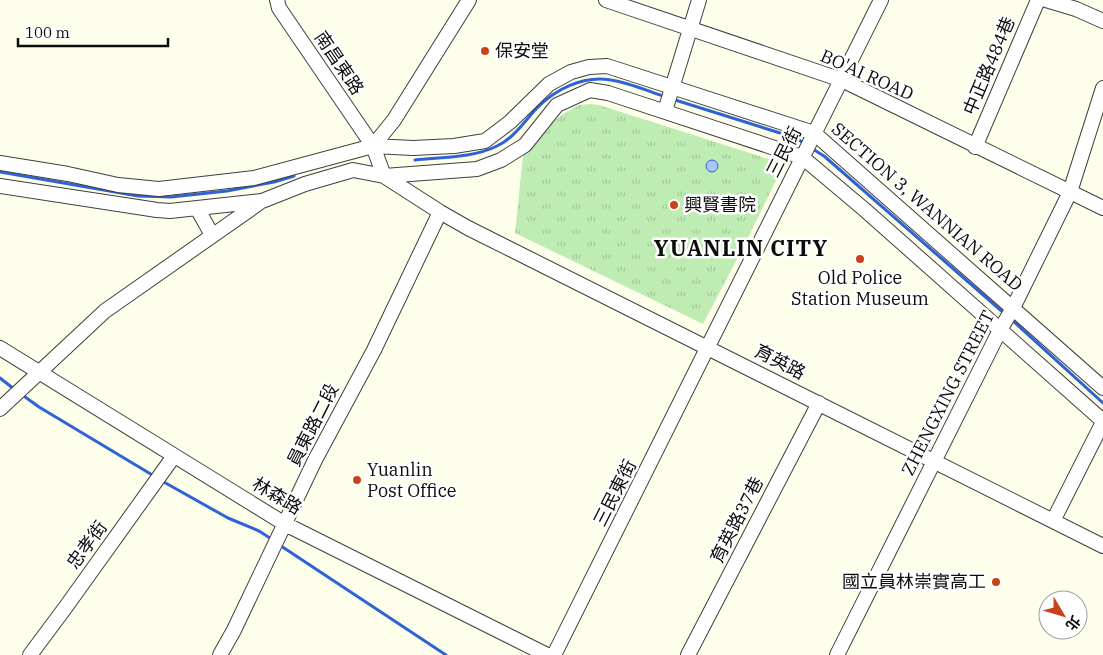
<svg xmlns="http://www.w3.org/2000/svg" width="1103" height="655" font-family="'IBM Plex Serif','Noto Sans TC',serif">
	<defs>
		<pattern id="park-tufts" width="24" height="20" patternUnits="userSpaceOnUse" patternTransform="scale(1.25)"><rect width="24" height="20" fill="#bfecb2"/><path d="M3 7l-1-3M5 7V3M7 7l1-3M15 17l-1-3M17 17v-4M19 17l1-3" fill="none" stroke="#a3c998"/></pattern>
	</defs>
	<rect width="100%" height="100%" fill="#fdffeb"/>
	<path fill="url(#park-tufts)" d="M590 104 599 105 784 164 746 242 703 324 515 233 523 156 553 122 563 114 579 105Z"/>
	<path fill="#acc6fa" stroke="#2e62d6" d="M706 166a6 6 0 1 1 12 0a6 6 0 1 1-12 0Z"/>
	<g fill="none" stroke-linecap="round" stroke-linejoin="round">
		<path stroke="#2e62d6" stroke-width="3" d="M672 99 796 138 805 144
			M811 148 824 156 1005 314
			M415 160C442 157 473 158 497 146 514 138 524 122 536 109 555 89 584 75 611 80 630 83 648 91 666 97
			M0 172 138 196 171 197 227 191 274 182 294 176
			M1012 320 1103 403
			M0 378 14 389
			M21 394 39 407 154 476
			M162 481 228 518 259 531 273 540
			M278 544 446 655"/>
		<g stroke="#3f3f3f" stroke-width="16">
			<path id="minor" d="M277 0 279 8 373 146 384 176 440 212 468 228 1103 546
				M606 0 842 80 1103 208
				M1046 0 1076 9 1103 21
				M665 111 699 0
				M373 146 394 120 469 0
				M975 147 1038 0
				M0 163 68 174 118 185 159 189 254 178 373 146 413 148 454 146 485 141 510 122 549 84 571 72 589 67 607 66 814 133 1103 388
				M0 186 157 210 170 211 262 201 305 184 353 170 384 176 477 169 501 160 525 145 557 105 590 90 608 93 802 157 865 210 1103 421
				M197 208 212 235
				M0 348 285 524 547 655
				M0 409 105 311 259 203
				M1053 521 1103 422
				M30 655 65 608 174 456
				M220 655 234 630 315 460 374 350 440 212
				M554 655 881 0
				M688 655 819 403
				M837 655 1000 330 1013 308 1070 192 1103 88"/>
		</g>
		<use href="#minor" stroke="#fff" stroke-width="14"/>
	</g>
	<g fill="#c4441b" stroke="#fff" stroke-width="2">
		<circle cx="485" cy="51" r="5"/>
		<circle cx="674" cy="205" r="5"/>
		<circle cx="860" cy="259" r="5"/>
		<circle cx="357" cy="480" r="5"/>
		<circle cx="996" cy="582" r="5"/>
	</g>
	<g text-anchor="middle" stroke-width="5" stroke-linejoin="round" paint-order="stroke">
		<g font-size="18" fill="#0c0c0c" stroke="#fff" text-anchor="start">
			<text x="495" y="57">保安堂</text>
			<text x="684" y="211">興賢書院</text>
			<text x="860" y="284" text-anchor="middle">Old Police<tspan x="860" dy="21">Station Museum</tspan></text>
			<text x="367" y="476">Yuanlin<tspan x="367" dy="21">Post Office</tspan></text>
			<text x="986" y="588" text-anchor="end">國立員林崇實高工</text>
		</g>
		<g font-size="18" fill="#0c0c0c" stroke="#fff">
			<text transform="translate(339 63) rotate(56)" y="6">南昌東路</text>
			<text transform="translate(989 66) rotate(-67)" y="6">中正路484巷</text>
			<text transform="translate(867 75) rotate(24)" y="6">BO'AI ROAD</text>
			<text transform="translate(784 152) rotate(-63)" y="6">三民街</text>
			<text transform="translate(927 207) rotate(41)" y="6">SECTION 3, WANNIAN ROAD</text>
			<text transform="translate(780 362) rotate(27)" y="6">育英路</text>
			<text transform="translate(948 393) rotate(-63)" y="6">ZHENGXING STREET</text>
			<text transform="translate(313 425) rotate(-63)" y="6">員東路二段</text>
			<text transform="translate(615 493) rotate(-63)" y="6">三民東街</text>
			<text transform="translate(277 496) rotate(31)" y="6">林森路</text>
			<text transform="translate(737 520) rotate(-63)" y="6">育英路37巷</text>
			<text transform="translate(87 545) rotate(-54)" y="6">忠孝街</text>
		</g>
		<g font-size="22" font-weight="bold" letter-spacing="1" fill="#0c0c0c" stroke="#fff">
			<text x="741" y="256">YUANLIN CITY</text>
		</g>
	</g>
	<g transform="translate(1063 615) rotate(128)"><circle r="24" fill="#ffffff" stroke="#9e9e9e"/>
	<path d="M0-4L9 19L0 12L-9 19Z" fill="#c4441b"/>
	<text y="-8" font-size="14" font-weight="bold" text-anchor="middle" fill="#0c0c0c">北</text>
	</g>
	<path d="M18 38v8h150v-8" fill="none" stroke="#0c0c0c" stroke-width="2.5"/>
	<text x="25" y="38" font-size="15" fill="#0c0c0c" stroke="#ffffff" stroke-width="4" paint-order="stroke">100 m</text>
</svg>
